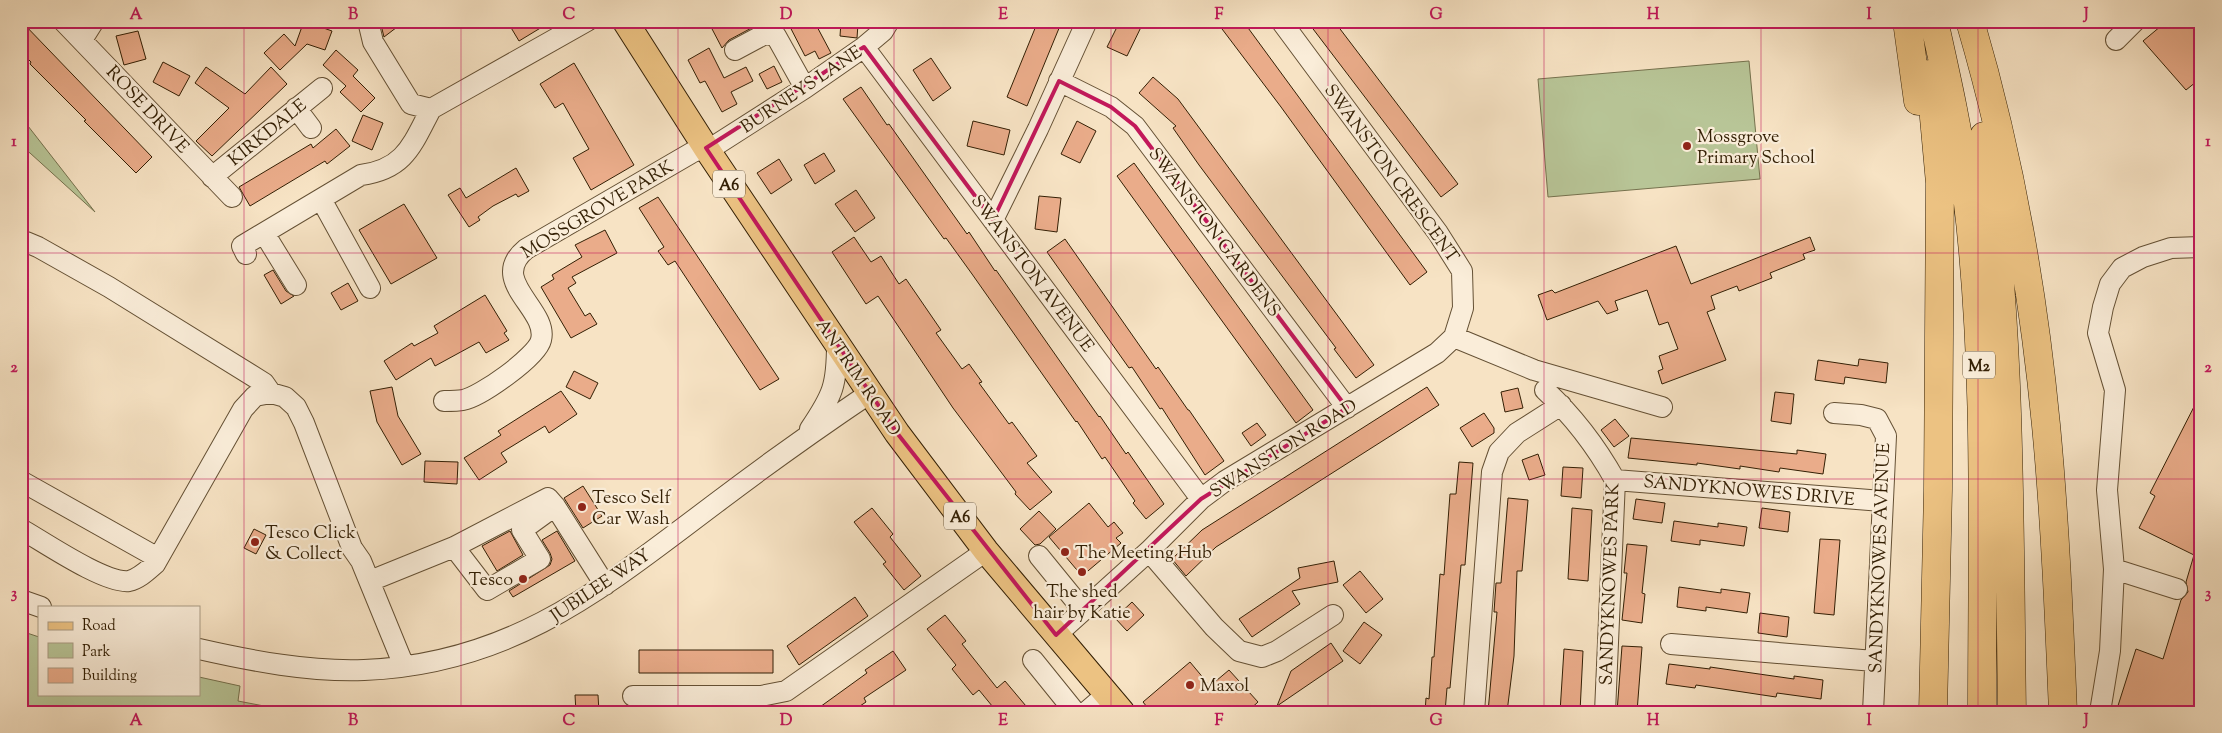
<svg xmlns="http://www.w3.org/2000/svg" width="2222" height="733" font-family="'Sorts Mill Goudy',serif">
	<rect width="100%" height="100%" fill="#f7e3c4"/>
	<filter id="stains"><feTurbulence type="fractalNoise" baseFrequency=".004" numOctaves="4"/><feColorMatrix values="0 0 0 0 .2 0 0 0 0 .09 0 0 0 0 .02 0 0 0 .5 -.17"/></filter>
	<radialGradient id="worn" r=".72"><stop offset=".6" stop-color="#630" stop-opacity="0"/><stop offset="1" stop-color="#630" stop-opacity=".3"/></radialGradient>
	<path fill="#b8c597" stroke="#76724e" d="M1749 61 1760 179 1548 197 1538 79Z
		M21 117 95 212 30 153 21 147Z
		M21 631 39 637V694H199V677L240 686 238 701 295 712H21Z"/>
	<path fill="#eaac8a" stroke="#331f04" d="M21 21 152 157 136 173 84 121 86 120 30 64 31 62 21 52Z
		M304 21 332 31 325 50 307 44 280 70 264 53 284 34 295 46Z
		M380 21H405L384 37Z
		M507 21H552L519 41Z
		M722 21H774L759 24 729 40 722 48 711 27Z
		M787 21H814L831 53 819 59 815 51 805 56Z
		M1038 21H1062L1027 106 1007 97Z
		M1120 21H1144L1127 56 1107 47Z
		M1216 21H1243L1427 272 1410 285 1281 107Z
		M1307 21H1334L1458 184 1441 197Z
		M2167 21H2201V78L2186 90 2143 41Z
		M841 22 858 24 857 38 840 36Z
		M138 31 146 59 124 65 116 36Z
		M709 48 724 78 746 67 753 81 731 92 737 104 722 112 705 81 700 83 688 60Z
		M336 50 358 70 353 76 375 98 361 112 340 92 346 86 323 65Z
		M931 58 951 88 933 101 913 70Z
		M163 62 190 76 179 96 153 82Z
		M574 63 634 165 591 190 573 158 589 149 563 103 555 108 540 84Z
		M774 66 782 82 767 89 759 74Z
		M206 67 245 94 271 67 287 84 212 156 196 141 229 108 195 83Z
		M1153 77 1178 99 1374 365 1356 378 1334 349 1336 348 1199 165 1173 128 1176 126 1139 93Z
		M861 87 887 125 889 124 967 234 969 232 995 271 996 270 1099 417 1100 416 1126 454 1128 452 1164 504 1146 519 1133 503 1135 501 1105 457 1102 459 1077 421 1076 422 972 274 946 238 944 239 843 99Z
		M363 115 383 123 372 150 352 141Z
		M973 121 1010 130 1004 155 967 146Z
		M1077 121 1096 131 1080 163 1061 154Z
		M336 129 350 146 327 164 325 161 250 206 239 187 311 144 313 148Z
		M824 153 835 171 815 184 804 165Z
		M779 159 792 180 771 194 757 173Z
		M1134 163 1313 410 1296 423 1117 176Z
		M516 168 529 191 518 197 516 194 493 206 478 217 480 220 469 227 448 195 460 188 466 198Z
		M856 190 875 218 855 232 835 204Z
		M1039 196 1061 198 1057 232 1035 229Z
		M658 197 779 379 760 390 675 261 668 265 658 251 664 247 639 208Z
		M404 204 437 258 391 284 359 230Z
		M605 230 617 253 572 277 576 283 568 288 585 316 590 313 597 324 571 338 541 287 554 279 552 275 582 257 575 245Z
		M854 237 871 262 881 256 899 284 906 279 941 330 936 333 962 369 969 364 982 382 979 383 1009 424 1012 422 1037 456 1027 463 1052 492 1030 510 1015 494 1016 492 953 408 878 296 866 304 832 252Z
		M1810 237 1815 250 1803 254 1805 259 1770 273 1772 278 1739 291 1737 286 1711 296 1715 309 1707 312 1726 360 1662 384 1658 371 1663 369 1659 356 1678 349 1668 322 1659 325 1647 290 1615 301 1618 310 1607 314 1598 301 1547 320 1538 295 1552 290 1555 293 1676 246 1691 284Z
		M1065 239 1156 369 1158 367 1188 410H1189L1224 461 1205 475 1162 408 1160 409 1132 367 1129 368 1047 252Z
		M273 270 286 291 294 296 281 304 264 275Z
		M348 283 358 301 341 310 331 293Z
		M485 295 507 331 504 333 509 340 486 353 479 342 435 366 431 358 396 380 384 361 412 343 414 346 438 333 434 326Z
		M1859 359 1888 363 1886 383 1845 377 1844 384 1815 380 1818 360 1858 366Z
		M574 371 598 383 590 399 566 387Z
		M392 387 398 416 421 454 402 465 377 422 370 391Z
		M1427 387 1439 405 1216 547 1186 576 1172 559 1202 530Z
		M1518 388 1523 408 1505 412 1501 392Z
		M561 391 577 414 549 433 545 426 501 453 507 462 479 480 464 458 501 435 498 431Z
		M1775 392 1794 394 1791 424 1771 421Z
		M2201 393V712H2116L2136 649 2163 659 2181 600 2188 592 2186 582 2194 555 2139 528 2155 496 2150 493Z
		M1484 413 1494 428V433L1472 447 1460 428Z
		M1615 419 1629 436 1614 447 1601 430Z
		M1257 423 1266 435 1251 446 1242 433Z
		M1631 438 1797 454V450L1826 454 1823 474 1780 468 1779 472 1740 466V469L1697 463V465L1628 458Z
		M1538 454 1545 475 1529 480 1522 460Z
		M425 461 458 462 457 484 424 482Z
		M1459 462 1473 463 1465 565H1461L1450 688H1447L1445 712H1425L1426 698 1429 699 1432 657H1434L1440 574 1444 575 1450 494H1456Z
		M1563 467 1583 468 1581 498 1561 496Z
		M583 486 602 516 583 528 564 498Z
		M1508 498 1528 500 1522 571H1517L1514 656 1507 712H1488L1497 612H1494L1496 583H1501Z
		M1636 499 1665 503 1662 523 1633 519Z
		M1089 503 1108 527 1114 522 1123 533 1116 538 1121 543 1082 576 1049 537Z
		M872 508 893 534 890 537 921 576 904 590 883 564 886 562 854 522Z
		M1572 508 1592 510 1588 581 1568 579Z
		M1762 508 1790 512 1788 532 1759 528Z
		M1039 511 1056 529 1040 544 1035 545 1020 529Z
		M1674 521 1718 527V523L1747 527 1744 546 1700 540V545L1671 541Z
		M254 529 266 535 256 554 244 548Z
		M510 531 523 555 497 571 482 546Z
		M557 531 575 561 513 597 509 591 550 565 552 559 550 553 542 540Z
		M1820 539 1840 540 1834 615 1814 613Z
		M1627 544 1647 546 1642 593 1645 594 1642 623 1622 620 1627 573H1624Z
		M1334 561 1338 582 1292 591 1300 604 1252 637 1239 619 1300 578 1298 568Z
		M1360 571 1383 599 1366 613 1343 585Z
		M1679 587 1721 593V589L1750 593 1747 613 1706 607V611L1677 607Z
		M855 597 868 616 799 665 787 646Z
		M1132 602 1144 615 1127 631 1115 618Z
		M1760 613 1789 617 1787 637 1758 633Z
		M945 615 966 641 962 644 997 688 1005 681 1031 712H997L979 690 973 695 952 669 956 665 927 629Z
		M1364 622 1382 635 1360 664 1343 651Z
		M1331 643 1343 661 1277 706 1291 671Z
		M1622 646 1642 647 1637 712H1617Z
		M1564 649 1583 651 1580 712H1560Z
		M639 650H773V673H639Z
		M893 651 906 670 864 698 866 702 851 712H813L867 673 865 670Z
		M1190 662 1210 686 1229 670 1258 702 1247 712H1151L1143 702Z
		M1669 664 1710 669V667L1794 679V676L1823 680 1821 699 1777 693 1776 697 1696 685 1695 688 1666 684Z
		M575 695H598L599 712H576Z"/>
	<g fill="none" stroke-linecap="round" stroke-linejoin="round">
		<g stroke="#645034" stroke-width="22">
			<path id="minor" d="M63 21 232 197
				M368 21 373 42 411 104 431 109 587 21
				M1281 21 1438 233 1462 271 1463 308 1454 337
				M82 40 94 21
				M2116 40 2135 21
				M864 47 1201 499
				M735 50 765 34 776 36 805 88
				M1059 81 1111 107 1135 126 1347 408
				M296 108 311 128
				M212 177 322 88
				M321 199 370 288
				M993 220 1038 129 1087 21
				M264 233 296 285
				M21 243 26 242 38 247 109 287 264 383 271 393
				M246 254 242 246 361 175C405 169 412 145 431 109
				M1454 337 1534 370 1662 407
				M1545 390C1573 416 1596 446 1615 480L1605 712
				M444 401C450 401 458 401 463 400 480 397 537 357 541 340 549 309 487 281 526 249L693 152 716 145 805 88 864 47 883 31 889 21
				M1834 413 1861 415 1877 419 1886 436 1873 712
				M810 429C833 395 837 385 837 344
				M1615 480 1882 501
				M21 481 158 558
				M21 529C44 542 105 584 129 581 139 579 148 570 155 564L243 409 255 396 271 393 285 397 296 407 304 423 352 548 361 561 404 666
				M454 547 487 590 540 559 522 530 555 506
				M1149 551 1214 627 1239 651 1262 657 1277 651 1333 615
				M1039 556 1083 610
				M2114 569 2177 589
				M370 581 454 547 548 498 555 506 605 585
				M21 600 41 607
				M1056 635 1149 551 1201 499 1225 481 1437 353 1454 337
				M1671 644 1874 661
				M199 649C252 661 309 672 364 670 513 664 603 588 716 503 766 465 818 428 870 393
				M1033 660 1075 712
				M633 696H761L786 691 986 551
				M1086 712 1107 694
				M1474 712 1492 472 1499 452 1517 433 1561 405
				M2100 712 2110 651 2114 569 2107 490 2115 390 2098 333 2103 307 2110 284 2122 268 2143 257 2171 248 2201 247"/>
		</g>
		<g stroke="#331f04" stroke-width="27">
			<path id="major" d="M625 21 706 148 897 433 986 551 1122 712"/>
		</g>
		<g stroke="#331f04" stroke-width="29">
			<path id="highway" d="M1907 21 1918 101
				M1934 21C1947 79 1960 137 1967 195 1988 365 1982 541 1982 712
				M1970 21C2009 153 2033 289 2046 425 2055 520 2059 616 2063 712
				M1930 74 1940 183 1938 490 1933 712
				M1984 136C2012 327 2009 519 2012 712"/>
		</g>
		<use href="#minor" stroke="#faedd9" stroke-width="20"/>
		<use href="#major" stroke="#ecc282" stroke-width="25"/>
		<use href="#highway" stroke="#ecc282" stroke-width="28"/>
	</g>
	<path fill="none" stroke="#c2185b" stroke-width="4" stroke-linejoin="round" d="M864 47 993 220 1059 81 1111 107 1135 126 1347 408 1201 499 1056 635 897 433 706 148Z"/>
	<path fill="none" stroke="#c2185b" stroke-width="1" stroke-opacity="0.55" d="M244 21V712M461 21V712M678 21V712M894 21V712M1111 21V712M1328 21V712M1544 21V712M1761 21V712M1978 21V712M21 253H2201M21 479H2201"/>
	<g fill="#8f2418" stroke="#faedd9" stroke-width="2">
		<circle cx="1687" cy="146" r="5"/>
		<circle cx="582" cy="507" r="5"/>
		<circle cx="255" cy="542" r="5"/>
		<circle cx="1065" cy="552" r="5"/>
		<circle cx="1082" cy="572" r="5"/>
		<circle cx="523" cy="579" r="5"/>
		<circle cx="1190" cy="685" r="5"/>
	</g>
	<g text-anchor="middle" stroke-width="4.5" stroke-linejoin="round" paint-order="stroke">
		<g fill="#faedd9" stroke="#6f5d44" stroke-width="1">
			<rect x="713" y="170.5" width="32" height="27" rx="4"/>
			<rect x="1963" y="351.5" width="32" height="27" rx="4"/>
			<rect x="944" y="502.5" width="32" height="27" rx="4"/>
		</g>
		<g font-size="16" font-weight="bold" fill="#331f04">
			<text x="729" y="190">A6</text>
			<text x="1979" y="371">M2</text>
			<text x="960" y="522">A6</text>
		</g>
		<g font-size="18" fill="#331f04" stroke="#faedd9">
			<text transform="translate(801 89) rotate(-34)" y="6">BURNEYS LANE</text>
			<text transform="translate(148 109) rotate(47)" y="6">ROSE DRIVE</text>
			<text transform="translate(267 132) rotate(-39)" y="6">KIRKDALE</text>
			<text transform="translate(1392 173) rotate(54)" y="6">SWANSTON CRESCENT</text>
			<text transform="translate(597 209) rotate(-31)" y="6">MOSSGROVE PARK</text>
			<text transform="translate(1215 232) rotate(53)" y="6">SWANSTON GARDENS</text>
			<text transform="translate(1033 273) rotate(53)" y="6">SWANSTON AVENUE</text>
			<text transform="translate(859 377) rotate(56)" y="6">ANTRIM ROAD</text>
			<text transform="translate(1283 448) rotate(-32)" y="6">SWANSTON ROAD</text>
			<text transform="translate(1749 490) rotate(5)" y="6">SANDYKNOWES DRIVE</text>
			<text transform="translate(1879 558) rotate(-88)" y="6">SANDYKNOWES AVENUE</text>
			<text transform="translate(1609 584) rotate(-88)" y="6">SANDYKNOWES PARK</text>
			<text transform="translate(600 585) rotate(-34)" y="6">JUBILEE WAY</text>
		</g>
		<g font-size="18" fill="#331f04" stroke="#faedd9" text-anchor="start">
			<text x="1697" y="142">Mossgrove<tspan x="1697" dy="21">Primary School</tspan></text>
			<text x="592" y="503">Tesco Self<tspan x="592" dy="21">Car Wash</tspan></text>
			<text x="265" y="538">Tesco Click<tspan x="265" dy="21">&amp; Collect</tspan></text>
			<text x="1075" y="558">The Meeting Hub</text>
			<text x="513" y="585" text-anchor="end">Tesco</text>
			<text x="1082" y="597" text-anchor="middle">The shed<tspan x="1082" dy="21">hair by Katie</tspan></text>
			<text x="1200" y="691">Maxol</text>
		</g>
	</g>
	<rect width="2222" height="733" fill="none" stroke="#f7e3c4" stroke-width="55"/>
	<rect x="38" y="606" width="162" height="90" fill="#faedd9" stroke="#aa9b84"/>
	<rect x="48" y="622" width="25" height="8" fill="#ecc282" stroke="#aa9b84"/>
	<text x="82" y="630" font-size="15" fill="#331f04">Road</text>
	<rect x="48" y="643" width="25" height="15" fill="#b8c597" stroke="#aa9b84"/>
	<text x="82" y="656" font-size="15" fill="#331f04">Park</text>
	<rect x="48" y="668" width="25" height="15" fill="#eaac8a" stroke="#aa9b84"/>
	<text x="82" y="680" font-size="15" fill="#331f04">Building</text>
	<rect x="28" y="28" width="2166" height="678" fill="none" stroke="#c2185b" stroke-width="2"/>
	<g font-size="16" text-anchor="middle" font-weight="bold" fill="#c2185b">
		<text x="136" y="19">A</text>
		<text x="353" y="19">B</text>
		<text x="569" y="19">C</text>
		<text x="786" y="19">D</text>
		<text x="1003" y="19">E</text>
		<text x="1219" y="19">F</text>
		<text x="1436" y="19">G</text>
		<text x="1653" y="19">H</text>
		<text x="1869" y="19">I</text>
		<text x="2086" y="19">J</text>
		<text x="14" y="146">1</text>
		<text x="2208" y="146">1</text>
		<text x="14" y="372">2</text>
		<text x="2208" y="372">2</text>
		<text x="14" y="598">3</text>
		<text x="2208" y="598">3</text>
		<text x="136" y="725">A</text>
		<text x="353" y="725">B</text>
		<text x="569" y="725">C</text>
		<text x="786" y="725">D</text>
		<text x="1003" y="725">E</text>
		<text x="1219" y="725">F</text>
		<text x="1436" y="725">G</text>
		<text x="1653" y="725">H</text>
		<text x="1869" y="725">I</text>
		<text x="2086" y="725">J</text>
	</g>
	<rect width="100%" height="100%" filter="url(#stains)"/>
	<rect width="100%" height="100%" fill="url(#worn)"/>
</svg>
